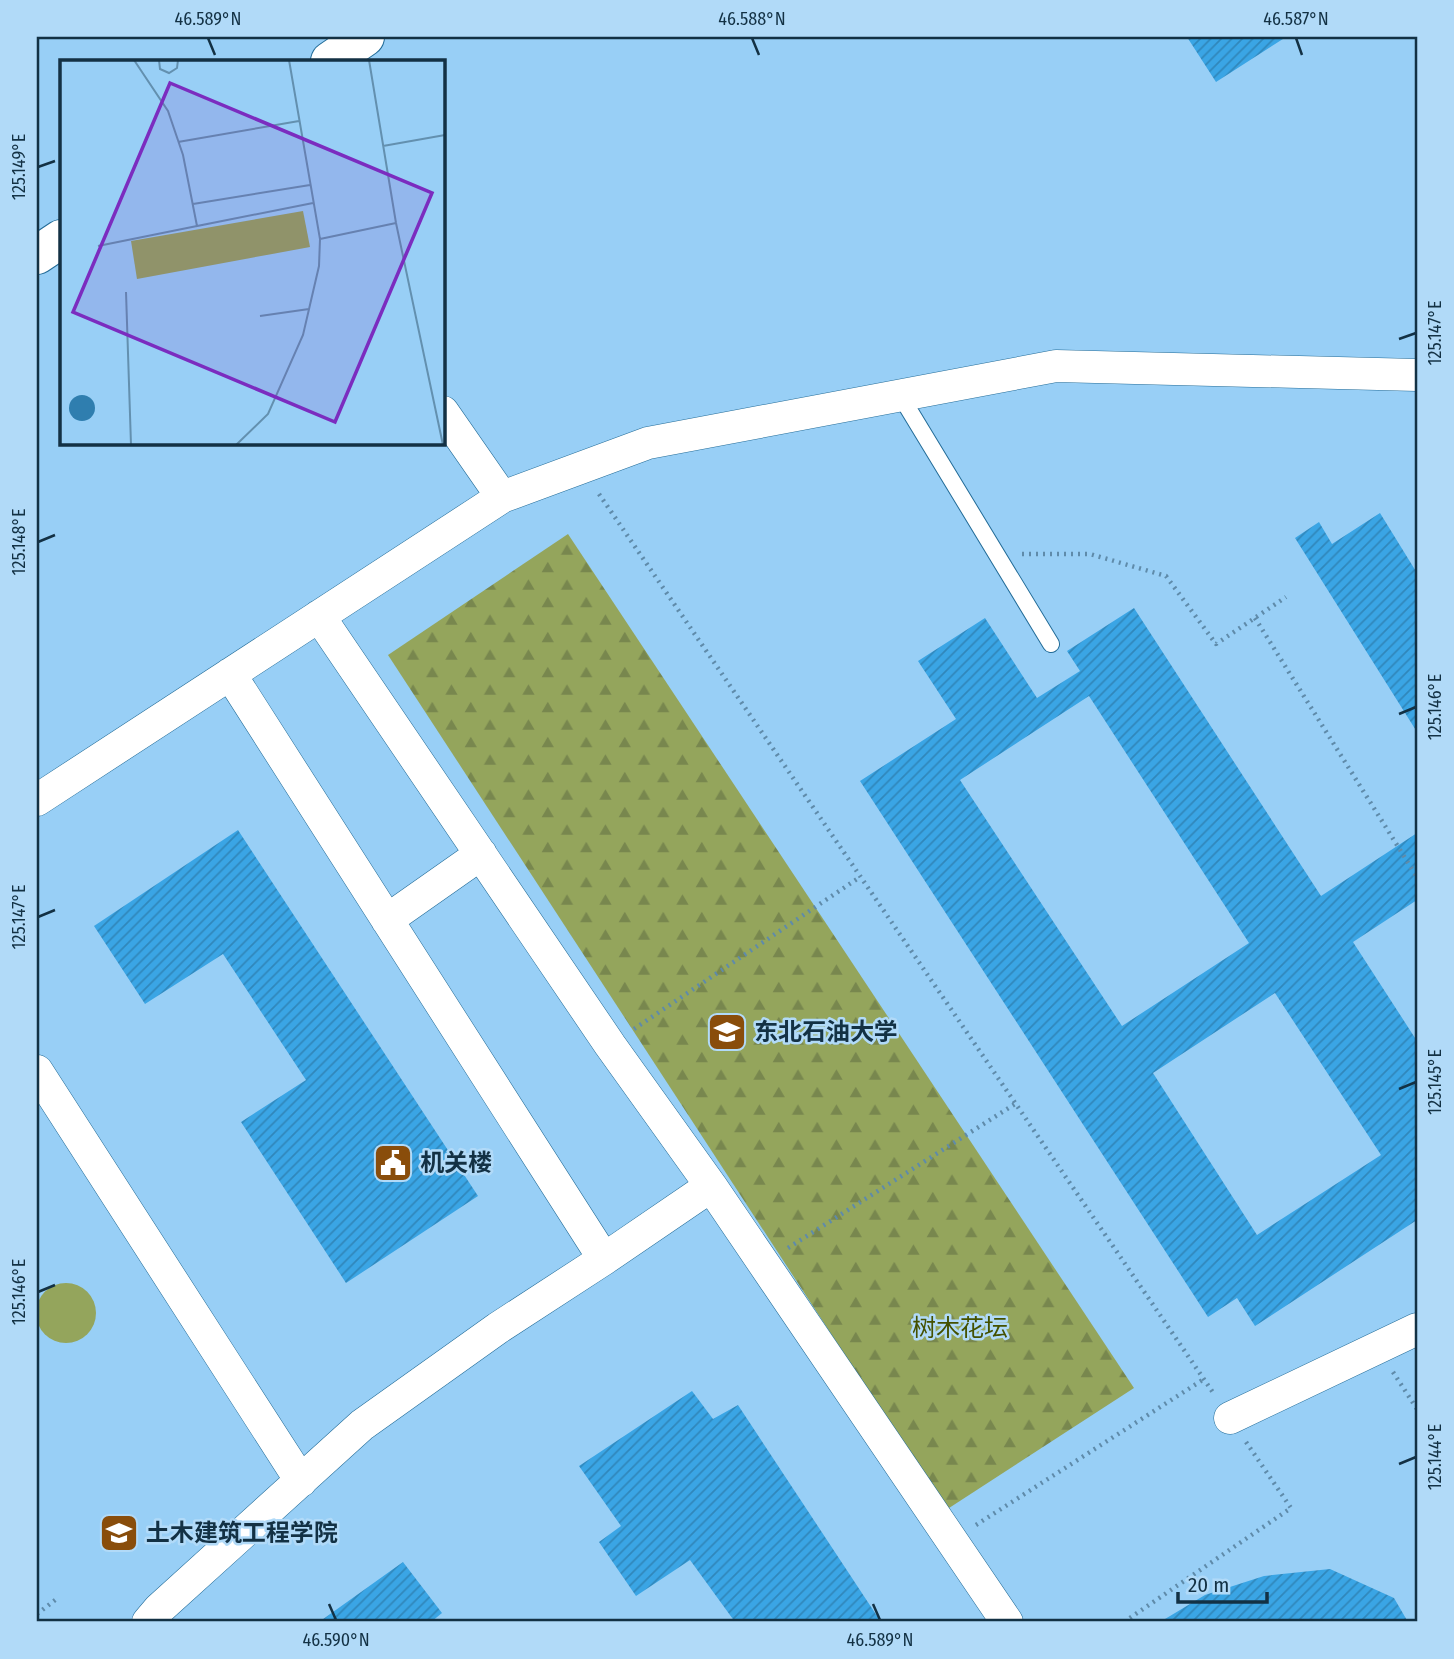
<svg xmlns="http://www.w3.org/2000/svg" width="1454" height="1659" font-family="'Fira Sans Condensed','Noto Sans SC',sans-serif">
	<defs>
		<pattern id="forest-firs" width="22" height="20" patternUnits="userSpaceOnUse" patternTransform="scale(1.75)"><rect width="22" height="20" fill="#94a55c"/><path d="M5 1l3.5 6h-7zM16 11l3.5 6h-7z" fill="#78874e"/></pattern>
		<pattern id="building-hatch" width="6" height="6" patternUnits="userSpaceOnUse" patternTransform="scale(1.75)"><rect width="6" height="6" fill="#3aa5e5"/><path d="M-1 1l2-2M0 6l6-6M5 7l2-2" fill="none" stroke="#3087bb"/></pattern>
	</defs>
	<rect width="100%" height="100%" fill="#98cff6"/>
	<path fill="url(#forest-firs)" d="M568 534 1134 1388 946 1510 388 655Z"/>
	<path fill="#94a55c" d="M36 1313a30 30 0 1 1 60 0a30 30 0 1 1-60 0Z"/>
	<path fill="url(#building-hatch)" fill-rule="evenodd" d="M1187 37H1286L1216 82Z
		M1380 513 1417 573V732L1295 538 1319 522 1332 544Z
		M1134 608 1321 896 1417 833V900L1353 942 1417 1041V1220L1255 1326 1237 1298 1208 1317 860 781 956 719 918 661 985 618 1037 698 1080 671 1067 651ZM1089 696 1249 943 1122 1026 960 780ZM1275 993 1381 1155 1257 1235 1153 1073Z
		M238 830 478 1196 346 1283 241 1122 306 1080 223 954 145 1004 94 926Z
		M692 1391 713 1419 738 1405 881 1622H735L690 1560 636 1596 599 1542 621 1526 579 1466Z
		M403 1562 442 1613 431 1622H319Z
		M1330 1569 1394 1598 1408 1622H1160L1205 1595 1264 1576Z"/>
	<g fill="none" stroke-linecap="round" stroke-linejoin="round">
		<g stroke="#236c98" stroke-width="18">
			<path id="service" d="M900 395 1051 644"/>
		</g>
		<g stroke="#236c98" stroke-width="33">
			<path id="minor" d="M443 412 502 497
				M230 674 604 1259
				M37 800 502 497 648 443 1056 366 1417 375
				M387 920 481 854
				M37 1071 301 1481
				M711 1186 1007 1622
				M1230 1418 1417 1329
				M148 1622 159 1609 362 1425 498 1328 604 1259 711 1186 610 1045 319 616"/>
		</g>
		<g stroke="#236c98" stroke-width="40">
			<path id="secondary" d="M330 61 365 37
				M37 255 61 239"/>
		</g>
		<path stroke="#5f8baa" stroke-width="4.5" stroke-dasharray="2 5" stroke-linecap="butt" d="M599 494 1214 1394
			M1022 554H1090L1166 576 1216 644 1286 597
			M1255 618 1417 877
			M634 1029 860 877
			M788 1248 1015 1104
			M1393 1372 1417 1409
			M976 1525 1204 1379
			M37 1614 59 1597
			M1124 1622 1291 1508 1246 1442"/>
		<use href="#service" stroke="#fff" stroke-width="16"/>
		<use href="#minor" stroke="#fff" stroke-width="32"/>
		<use href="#secondary" stroke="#fff" stroke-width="38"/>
	</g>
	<path fill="none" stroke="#133144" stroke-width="2.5" d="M208 38 215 55M752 38 759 55M1296 38 1302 55M38 167 55 161M1399 339 1416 333M38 542 55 535M1399 714 1416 707M38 917 55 910M1399 1089 1416 1082M38 1292 55 1285M1399 1464 1416 1457M329 1604 336 1620M873 1604 880 1620"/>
	<defs>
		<g id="university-square" transform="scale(2.0125)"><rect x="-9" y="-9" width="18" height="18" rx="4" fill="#894d0b" stroke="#b1daf8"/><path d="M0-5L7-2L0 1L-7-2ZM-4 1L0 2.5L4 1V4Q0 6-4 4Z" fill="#fff"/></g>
		<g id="civic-square" transform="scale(2.0125)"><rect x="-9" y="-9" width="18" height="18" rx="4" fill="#894d0b" stroke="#b1daf8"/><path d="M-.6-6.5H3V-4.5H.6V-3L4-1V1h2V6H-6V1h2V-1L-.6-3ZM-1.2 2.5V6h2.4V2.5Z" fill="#fff"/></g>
	</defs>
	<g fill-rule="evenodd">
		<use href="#university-square" x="727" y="1032"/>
		<use href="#civic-square" x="393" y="1163"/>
		<use href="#university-square" x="119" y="1533"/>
	</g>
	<g text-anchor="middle" stroke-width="5" stroke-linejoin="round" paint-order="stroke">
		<g font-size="24" font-weight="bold" fill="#133144" stroke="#b1daf8" text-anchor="start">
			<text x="754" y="1040">东北石油大学</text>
			<text x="420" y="1171">机关楼</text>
			<text x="146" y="1541">土木建筑工程学院</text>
		</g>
		<g font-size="24" fill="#445100" stroke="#b1daf8">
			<text x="960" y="1336">树木花坛</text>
		</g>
	</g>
	<g transform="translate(60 60)">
		<rect width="385" height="385" fill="#98cff6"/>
		<path d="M243 151 250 187 77 219 71 181Z" fill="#94a55c"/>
		<path d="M9 348a13 13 0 1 1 26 0a13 13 0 1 1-26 0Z" fill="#2f7eaf"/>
		<path fill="none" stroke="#6390af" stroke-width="2" d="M74 0 108 51 123 95 137 166 253 143M99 0 100 9 109 13 117 8 118 0M309 0 336 163 383 385M118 82 239 61M323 86 385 75M133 144 250 125M260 179 336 163M38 186 137 166M66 232 71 385M200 256 249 249M176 385 208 354 243 275 259 206 260 179 229 0"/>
		<path fill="#7b2cbf" fill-opacity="0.15" stroke="#7b2cbf" stroke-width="3.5" d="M110 23 372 133 275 362 13 252Z"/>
		<rect width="385" height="385" fill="none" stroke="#133144" stroke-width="3.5"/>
	</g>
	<rect width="1454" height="1659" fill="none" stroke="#b1daf8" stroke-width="77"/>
	<path d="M1178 1592v10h89v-10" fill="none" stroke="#133144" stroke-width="3.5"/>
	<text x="1188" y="1592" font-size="21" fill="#133144" stroke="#b1daf8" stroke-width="5" paint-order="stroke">20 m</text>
	<rect x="38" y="38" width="1378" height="1582" fill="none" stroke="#133144" stroke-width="2.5"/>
	<g font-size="18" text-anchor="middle" fill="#133144">
		<text x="208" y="25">46.589°N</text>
		<text x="752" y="25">46.588°N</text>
		<text x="1296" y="25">46.587°N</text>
		<text transform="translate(19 167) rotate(-90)" y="6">125.149°E</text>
		<text transform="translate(1435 333) rotate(-90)" y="6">125.147°E</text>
		<text transform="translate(19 542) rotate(-90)" y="6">125.148°E</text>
		<text transform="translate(1435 707) rotate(-90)" y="6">125.146°E</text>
		<text transform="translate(19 917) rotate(-90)" y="6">125.147°E</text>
		<text transform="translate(1435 1082) rotate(-90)" y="6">125.145°E</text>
		<text transform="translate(19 1292) rotate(-90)" y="6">125.146°E</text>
		<text transform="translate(1435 1457) rotate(-90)" y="6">125.144°E</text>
		<text x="336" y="1646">46.590°N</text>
		<text x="880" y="1646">46.589°N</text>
	</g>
</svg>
